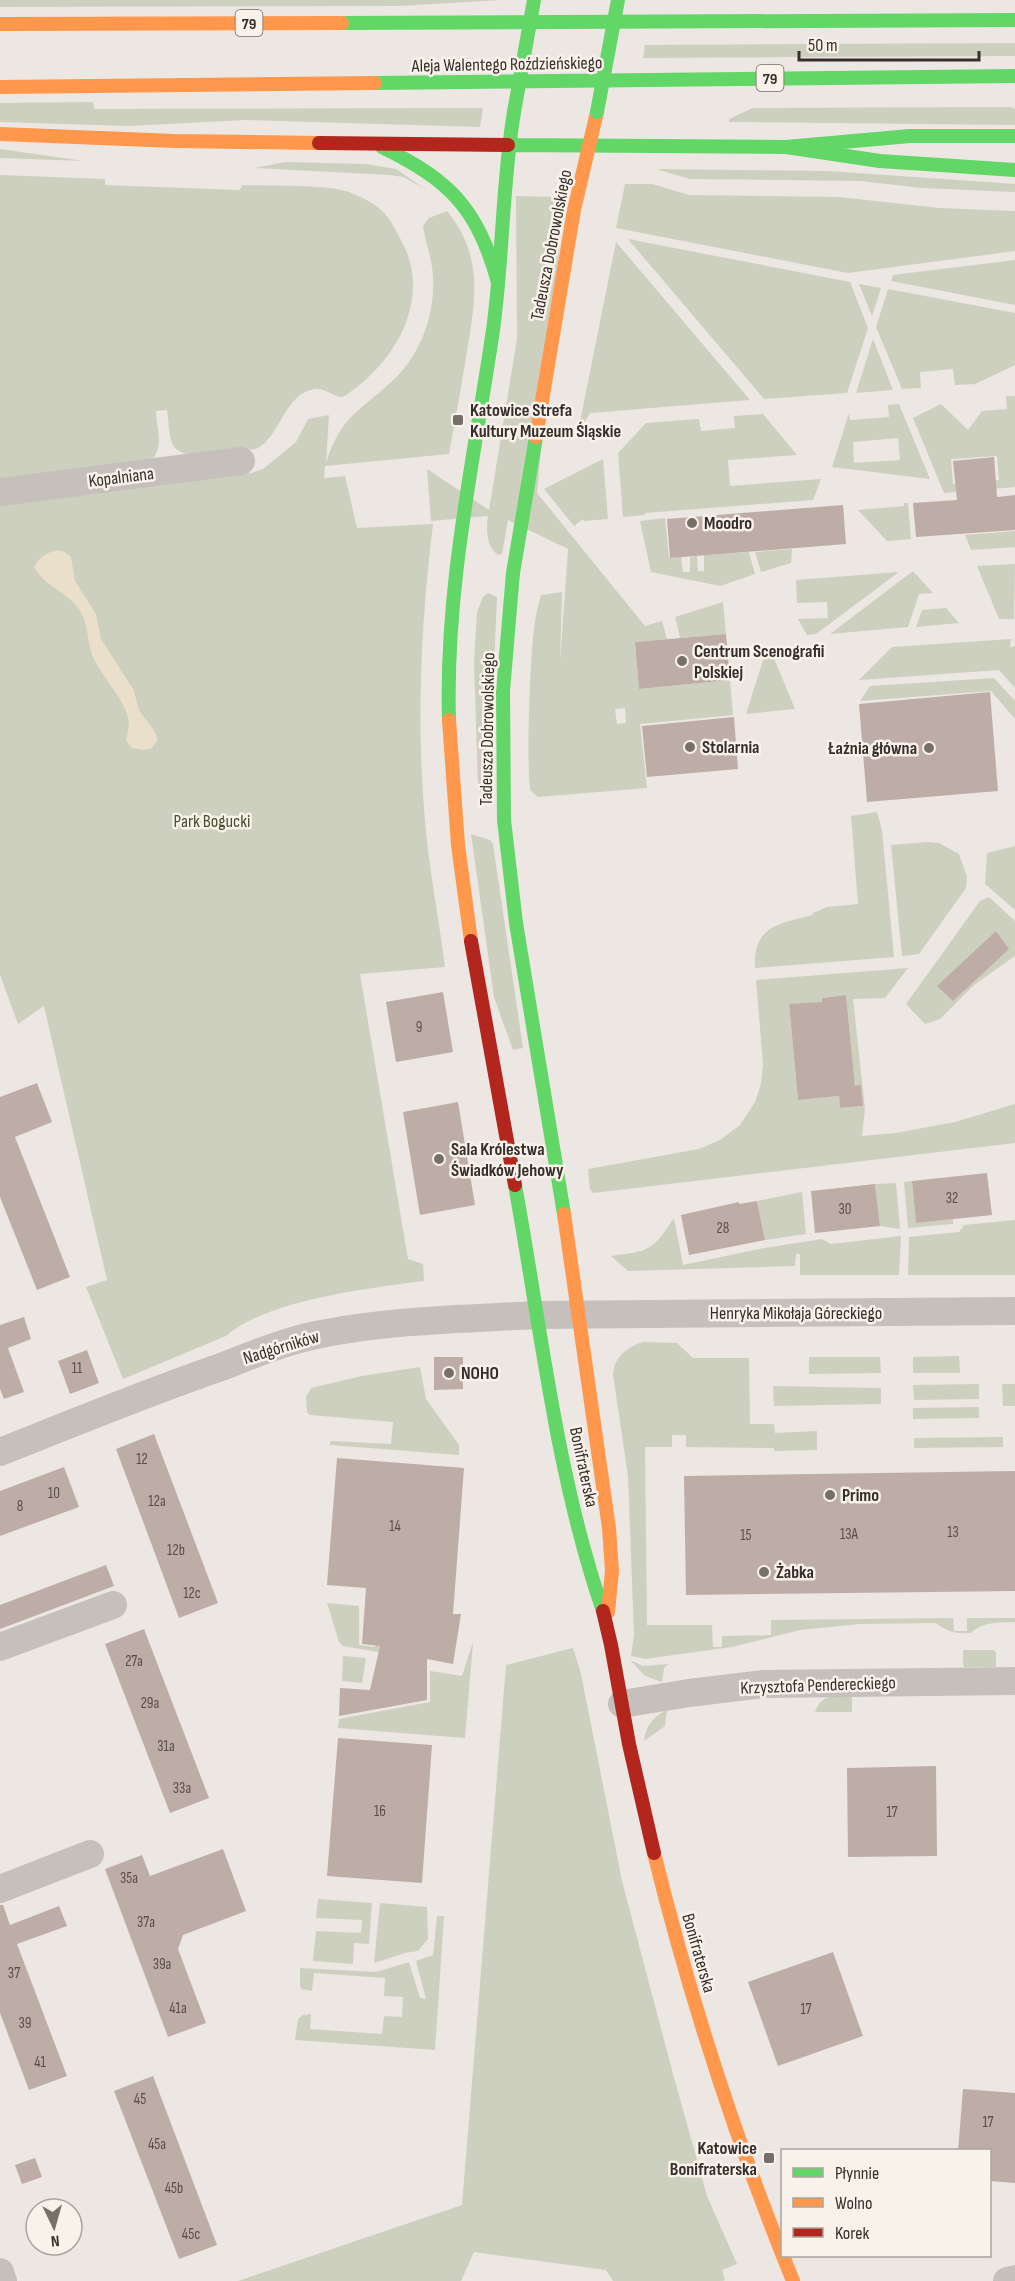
<svg xmlns="http://www.w3.org/2000/svg" width="1015" height="2281" font-family="'Sofia Sans Condensed',sans-serif">
	<rect width="100%" height="100%" fill="#ece7e2"/>
	<path fill="#cdd0be" fill-rule="evenodd" d="M0 0H501L399 6 0 7Z
		M1015 43V56L643 58 645 45Z
		M93 102 94 109 483 108 480 127 245 120 128 126 0 122V103Z
		M986 107H1010L1015 109V125L729 122V119L753 108Z
		M0 149 84 161 0 158Z
		M285 162 365 164 396 169 425 189 403 177 390 175 255 168Z
		M656 169 828 171 1015 184V192L922 188 860 181 690 179Z
		M0 175 105 179V185L240 190 242 185C266 186 333 184 351 193 382 206 387 212 402 242 433 300 394 365 343 397 333 397 326 388 315 389 284 393 281 437 256 449 237 451 181 466 172 443 168 433 169 420 167 410L156 411C156 428 165 447 151 460L0 481Z
		M625 184H652L689 195 839 197 940 208 1015 211V251L848 273 616 228Z
		M516 196 564 197 537 493 645 626 662 621 667 639 635 642 639 689 730 680 733 715 640 724 647 788 538 797 530 790C527 755 529 719 530 683 532 653 532 624 541 595L562 592 560 662 568 549 508 520 502 554 498 555C486 546 486 529 488 516L431 521 427 469 489 510 517 339ZM625 708 626 723 617 724 615 709Z
		M447 211C485 257 475 303 466 357 461 389 455 421 449 454L325 466 324 478 345 476 357 528 433 524C421 623 416 722 425 821 429 870 439 918 445 967L360 974 408 1259 423 1264 424 1281C369 1288 267 1300 226 1336L123 1379 86 1287 107 1280 44 1006 18 1024 0 975V505L251 473 263 469 296 442 308 419 329 415 326 463C340 418 358 412 390 383 422 355 438 308 432 267 430 253 425 240 423 226L429 218Z
		M628 239 850 282 868 328 847 393 764 399Z
		M616 242 750 400 590 413 582 427H579Z
		M1015 260V305L891 281 893 275Z
		M859 284 881 288 872 316Z
		M888 289 1015 313V365L975 384 955 385 953 369 920 372 921 388 902 389 876 327Z
		M873 339 893 390 856 393Z
		M1006 396H1015V487L944 493 913 418 941 404 968 430 982 411 1007 409ZM997 456 999 480 953 484 951 459Z
		M899 404 930 479 832 467 849 413 850 420 889 417 888 405ZM898 438 900 460 854 463 853 442Z
		M763 414 797 455 728 460 730 486 821 479 813 500 645 513V515L623 517 618 453 646 423 699 419 701 431 735 428 734 416Z
		M603 459 608 519 584 521 583 519 574 526 544 489Z
		M904 503H908L911 539 887 541 858 510 904 506Z
		M665 518 669 558 681 557 683 572H690V557L697 556 698 571H704V555L749 552 755 574 720 586 651 572 640 521Z
		M1015 531V547L971 550 965 535Z
		M792 549 791 563 761 572 755 552Z
		M1015 564 1014 619H999L977 566Z
		M913 571 933 593 919 594 908 627 830 634Z
		M899 572 816 634 807 635 798 619 828 618 827 602 797 603 796 580Z
		M488 593 497 597 488 803 484 801 478 785 474 663 477 612 483 597Z
		M723 602 726 634 680 638 675 617Z
		M946 608 959 623 916 627 922 610Z
		M1011 639 1010 647 1015 646V688L999 670 859 680 892 647Z
		M773 656 795 709 746 714 764 657Z
		M994 678 1015 701V719L991 691 860 701 870 686Z
		M877 812 882 830 894 957 755 968C753 926 778 924 813 915V913L827 907 858 904 851 816Z
		M471 834 490 840 493 844 523 1048 513 1050 494 997Z
		M927 842 939 843 959 854 967 877 966 888 919 954 902 956 891 845Z
		M1015 846V910L985 884 987 853Z
		M989 897 1015 921V956L974 985 940 1019 925 1024 906 1004 980 901Z
		M908 968 885 998 853 999 865 1109 862 1136 896 1133 955 1122 1015 1104V1143L593 1193 590 1189 588 1169 699 1149 720 1140 740 1125 755 1102 761 1084 763 1064 756 980ZM846 995 855 1086H861L863 1106 840 1108 839 1096 798 1100 789 1005 823 1008 822 998Z
		M912 1181 916 1223 953 1219V1224L908 1228 904 1182Z
		M896 1183 900 1229 880 1226 875 1184Z
		M802 1192 806 1234 765 1240 757 1201Z
		M674 1218 683 1265 764 1248 822 1239 831 1244 901 1236 899 1275H800V1254H796L795 1266 628 1271 611 1256C650 1251 652 1251 674 1218Z
		M1015 1220V1275H908L909 1237 959 1232 964 1225Z
		M643 1342 677 1343 693 1358H749L750 1424H774L775 1433 817 1431V1450L774 1451V1448L686 1447V1435H672V1447H645L647 1625H712L713 1647H722V1636L771 1635V1620L953 1618 954 1631H967V1618H1015V1622C998 1623 984 1621 971 1633 956 1634 948 1632 936 1623L860 1624 800 1630 732 1647 645 1659 631 1656 634 1634 628 1476 613 1375C614 1357 627 1347 643 1342Z
		M959 1356 960 1373H913V1357Z
		M809 1357H880L881 1373 809 1374Z
		M420 1367 426 1399 459 1445V1455L330 1445V1442L333 1441 391 1444 393 1422 310 1415 307 1412 306 1397 311 1388 362 1376Z
		M979 1384V1399L914 1400 913 1385Z
		M1002 1384H1015V1406H1003Z
		M773 1386 881 1388V1404L774 1406Z
		M979 1407V1418L913 1419V1408Z
		M1003 1437V1447L914 1448V1438Z
		M327 1603 359 1606V1645L375 1647 378 1608 396 1655 343 1646 339 1642Z
		M473 1642 465 1738 338 1728 339 1719 430 1702V1671L462 1676Z
		M573 1648 581 1674 622 1881 672 2070 707 2196 737 2264 722 2270 725 2280 723 2281H613L606 2270 474 2252 461 2281H238L462 2205 506 1665Z
		M963 1650H994L996 1653V1667H965L963 1665Z
		M343 1656 366 1658 362 1683 342 1681Z
		M630 1660 643 1666 669 1664 664 1668 662 1682 645 1676Z
		M852 1695V1712H815C821 1694 836 1695 852 1695Z
		M667 1710 665 1726 644 1741C646 1725 653 1717 667 1710Z
		M318 1899 372 1903 369 1944 354 1943 353 1964 313 1961 316 1931 361 1933 362 1920 316 1918Z
		M380 1903 427 1907 428 1939 418 1951 405 1953 374 1963Z
		M437 1916H444L435 2050 295 2040 298 2019 303 2015 311 2014 310 2029 382 2034 384 2016 402 2017 403 1997 384 1996 385 1978 314 1973 312 1991 302 1989 300 1986V1968L376 1972 409 1962 420 1998 426 1999 416 1961 433 1955Z"/>
	<path fill="#eadfcb" d="M57 550 65 552 71 557 75 581 96 614 101 639 133 689 140 712 153 729 158 739 152 748 143 750 132 748 126 741C127 735 129 728 129 722 127 703 104 679 95 661 86 645 90 623 78 608 65 591 46 587 34 567 39 557 46 553 57 550Z"/>
	<path fill="#beada6" d="M994 457 997 497 1015 495V530L916 537 913 503 957 500 953 461Z
		M843 505 846 544 670 558 667 519Z
		M726 634 730 680 639 689 635 642Z
		M990 692 998 791 867 802 859 704Z
		M734 717 738 769 647 777 642 726Z
		M996 931 1009 949 953 1001 937 986Z
		M443 992 453 1052 396 1062 386 1002Z
		M846 995 855 1086 861 1085 863 1106 840 1108 839 1096 798 1100 789 1004 822 1002V998Z
		M37 1083 52 1122 15 1137 70 1277 37 1290 0 1197V1097Z
		M458 1102 475 1205 420 1215 403 1112Z
		M987 1173 992 1215 916 1223 912 1181Z
		M875 1184 880 1226 815 1233 811 1191Z
		M757 1201 765 1240 689 1255 681 1215 739 1202V1204Z
		M24 1317 31 1339 8 1348 24 1392 4 1399 0 1389V1325Z
		M87 1350 99 1383 70 1394 58 1361Z
		M434 1357H463V1389L434 1390Z
		M154 1434 218 1603 179 1618 116 1449Z
		M337 1458 464 1468 453 1614H461L453 1664 427 1659V1700L339 1716 340 1688 370 1690 380 1646 362 1644 366 1588 327 1585Z
		M64 1467 79 1507 0 1536V1491Z
		M1015 1471V1591L686 1595 684 1476Z
		M106 1565 114 1586 0 1629V1605Z
		M144 1629 209 1798 170 1813 105 1644Z
		M338 1738 432 1745 422 1883 327 1876Z
		M936 1766 937 1856 848 1857 847 1768Z
		M223 1849 246 1911 183 1935 178 1949 206 2023 168 2037 105 1869 142 1855 150 1876Z
		M0 1905H3L10 1925 59 1906 67 1926 17 1944 67 2076 29 2090 0 2013Z
		M833 1952 863 2036 778 2066 748 1982Z
		M153 2076 217 2245 179 2259 114 2091Z
		M963 2089 1015 2093V2183L990 2181V2151H958Z
		M35 2158 42 2177 22 2184 15 2165Z"/>
	<g fill="none" stroke-linecap="round" stroke-linejoin="round">
		<path stroke="#c5c0bb" stroke-width="28" d="M0 492 241 461
			M0 1452C73 1423 146 1393 221 1367 252 1355 283 1342 316 1335 389 1320 463 1319 537 1315L1015 1311
			M0 1647 113 1605
			M622 1704 689 1693 764 1684 1015 1681
			M0 1889 90 1854
			M0 2272 3 2281
			M1007 2281 1015 2279"/>
		<path stroke="#63d668" stroke-width="14" d="M342 23 1015 20
			M375 83 1015 76
			M508 145 786 147 880 161 1015 170
			M382 147C451 181 477 208 498 282
			M786 147 910 136H1015
			M536 437 513 573 503 691 504 820 516 923 564 1214
			M449 720C445 588 474 460 493 330 503 258 502 184 514 112
			M515 1185C541 1328 556 1474 603 1611"/>
		<path stroke="#ff974d" stroke-width="14" d="M0 24 342 23
			M0 87 375 83
			M0 134 175 141 319 143
			M536 437 574 210 597 112
			M449 720 458 845 471 941
			M564 1214 609 1528 612 1571 608 1612
			M654 1853C690 1999 736 2141 793 2281"/>
		<path stroke="#b3261e" stroke-width="14" d="M319 143 508 145
			M471 941 515 1185
			M603 1611 611 1645 629 1744 654 1853"/>
		<path stroke="#63d668" stroke-width="14" d="M514 112 534 0
			M597 112 618 0"/>
	</g>
	<g fill="#766f6a" stroke="#f8f2ea" stroke-width="2">
		<rect x="452" y="414" width="12" height="12" rx="3"/>
		<circle cx="692" cy="523" r="6"/>
		<circle cx="682" cy="661" r="6"/>
		<circle cx="690" cy="747" r="6"/>
		<circle cx="929" cy="748" r="6"/>
		<circle cx="439" cy="1159" r="6"/>
		<circle cx="449" cy="1373" r="6"/>
		<circle cx="830" cy="1495" r="6"/>
		<circle cx="764" cy="1572" r="6"/>
		<rect x="763" y="2152" width="12" height="12" rx="3"/>
	</g>
	<g text-anchor="middle" stroke-width="5" stroke-linejoin="round" paint-order="stroke">
		<g font-size="15" fill="#584e49">
			<text x="419" y="1032">9</text>
			<text x="952" y="1203">32</text>
			<text x="845" y="1214">30</text>
			<text x="723" y="1233">28</text>
			<text x="77" y="1373">11</text>
			<text x="142" y="1464">12</text>
			<text x="54" y="1498">10</text>
			<text x="157" y="1506">12a</text>
			<text x="20" y="1511">8</text>
			<text x="395" y="1531">14</text>
			<text x="953" y="1537">13</text>
			<text x="849" y="1539">13A</text>
			<text x="746" y="1540">15</text>
			<text x="176" y="1555">12b</text>
			<text x="192" y="1598">12c</text>
			<text x="134" y="1666">27a</text>
			<text x="150" y="1708">29a</text>
			<text x="166" y="1751">31a</text>
			<text x="182" y="1793">33a</text>
			<text x="380" y="1816">16</text>
			<text x="892" y="1817">17</text>
			<text x="129" y="1883">35a</text>
			<text x="146" y="1927">37a</text>
			<text x="162" y="1969">39a</text>
			<text x="14" y="1978">37</text>
			<text x="178" y="2013">41a</text>
			<text x="806" y="2014">17</text>
			<text x="25" y="2028">39</text>
			<text x="40" y="2067">41</text>
			<text x="140" y="2104">45</text>
			<text x="988" y="2127">17</text>
			<text x="157" y="2149">45a</text>
			<text x="174" y="2193">45b</text>
			<text x="191" y="2239">45c</text>
		</g>
		<g fill="#f8f2ea" stroke="#706964" stroke-width="1.5">
			<rect x="235.5" y="10" width="27" height="26" rx="4.5"/>
			<rect x="756.5" y="65" width="27" height="26" rx="4.5"/>
		</g>
		<g font-size="16" font-weight="bold" fill="#362e2a">
			<text x="249" y="29">79</text>
			<text x="770" y="84">79</text>
		</g>
		<g font-size="18" fill="#362e2a" stroke="#f8f2ea">
			<text transform="translate(507 64) rotate(-1)" y="6">Aleja Walentego Roździeńskiego</text>
			<text transform="translate(551 245) rotate(-79)" y="6">Tadeusza Dobrowolskiego</text>
			<text transform="translate(121 477) rotate(-7)" y="6">Kopalniana</text>
			<text transform="translate(487 729) rotate(-89)" y="6">Tadeusza Dobrowolskiego</text>
			<text x="796" y="1319">Henryka Mikołaja Góreckiego</text>
			<text transform="translate(281 1347) rotate(-17)" y="6">Nadgórników</text>
			<text transform="translate(584 1467) rotate(78)" y="6">Bonifraterska</text>
			<text transform="translate(818 1685) rotate(-2)" y="6">Krzysztofa Pendereckiego</text>
			<text transform="translate(699 1953) rotate(74)" y="6">Bonifraterska</text>
		</g>
		<g font-size="18" font-weight="bold" fill="#362e2a" stroke="#f8f2ea" text-anchor="start">
			<text x="470" y="416">Katowice Strefa<tspan x="470" dy="21">Kultury Muzeum Śląskie</tspan></text>
			<text x="704" y="529">Moodro</text>
			<text x="694" y="657">Centrum Scenografii<tspan x="694" dy="21">Polskiej</tspan></text>
			<text x="702" y="753">Stolarnia</text>
			<text x="917" y="754" text-anchor="end">Łaźnia główna</text>
			<text x="451" y="1155">Sala Królestwa<tspan x="451" dy="21">Świadków Jehowy</tspan></text>
			<text x="461" y="1379">NOHO</text>
			<text x="842" y="1501">Primo</text>
			<text x="776" y="1578">Żabka</text>
			<text x="757" y="2154" text-anchor="end">Katowice<tspan x="757" dy="21">Bonifraterska</tspan></text>
		</g>
		<g font-size="18" fill="#455130" stroke="#f8f2ea">
			<text x="212" y="827">Park Bogucki</text>
		</g>
	</g>
	<rect x="781" y="2149" width="210" height="108" fill="#f8f2ea" stroke="#aaa49d" stroke-width="1.5"/>
	<rect x="793" y="2168" width="30" height="9" fill="#63d668" stroke="#aaa49d" stroke-width="1.5"/>
	<text x="835" y="2179" font-size="18" fill="#362e2a">Płynnie</text>
	<rect x="793" y="2198" width="30" height="9" fill="#ff974d" stroke="#aaa49d" stroke-width="1.5"/>
	<text x="835" y="2209" font-size="18" fill="#362e2a">Wolno</text>
	<rect x="793" y="2228" width="30" height="9" fill="#b3261e" stroke="#aaa49d" stroke-width="1.5"/>
	<text x="835" y="2239" font-size="18" fill="#362e2a">Korek</text>
	<g transform="translate(54 2227) rotate(175)"><circle r="28" fill="#f8f2ea" stroke="#aaa49d" stroke-width="1.5"/>
	<path d="M0-4.5L10 22L0 15L-10 22Z" fill="#766f6a"/>
	<text y="-9" font-size="16" font-weight="bold" text-anchor="middle" fill="#362e2a">N</text>
	</g>
	<path d="M799 51v9h180v-9" fill="none" stroke="#362e2a" stroke-width="3"/>
	<text x="808" y="51" font-size="18" fill="#362e2a" stroke="#f8f2ea" stroke-width="4.5" paint-order="stroke">50 m</text>
</svg>
